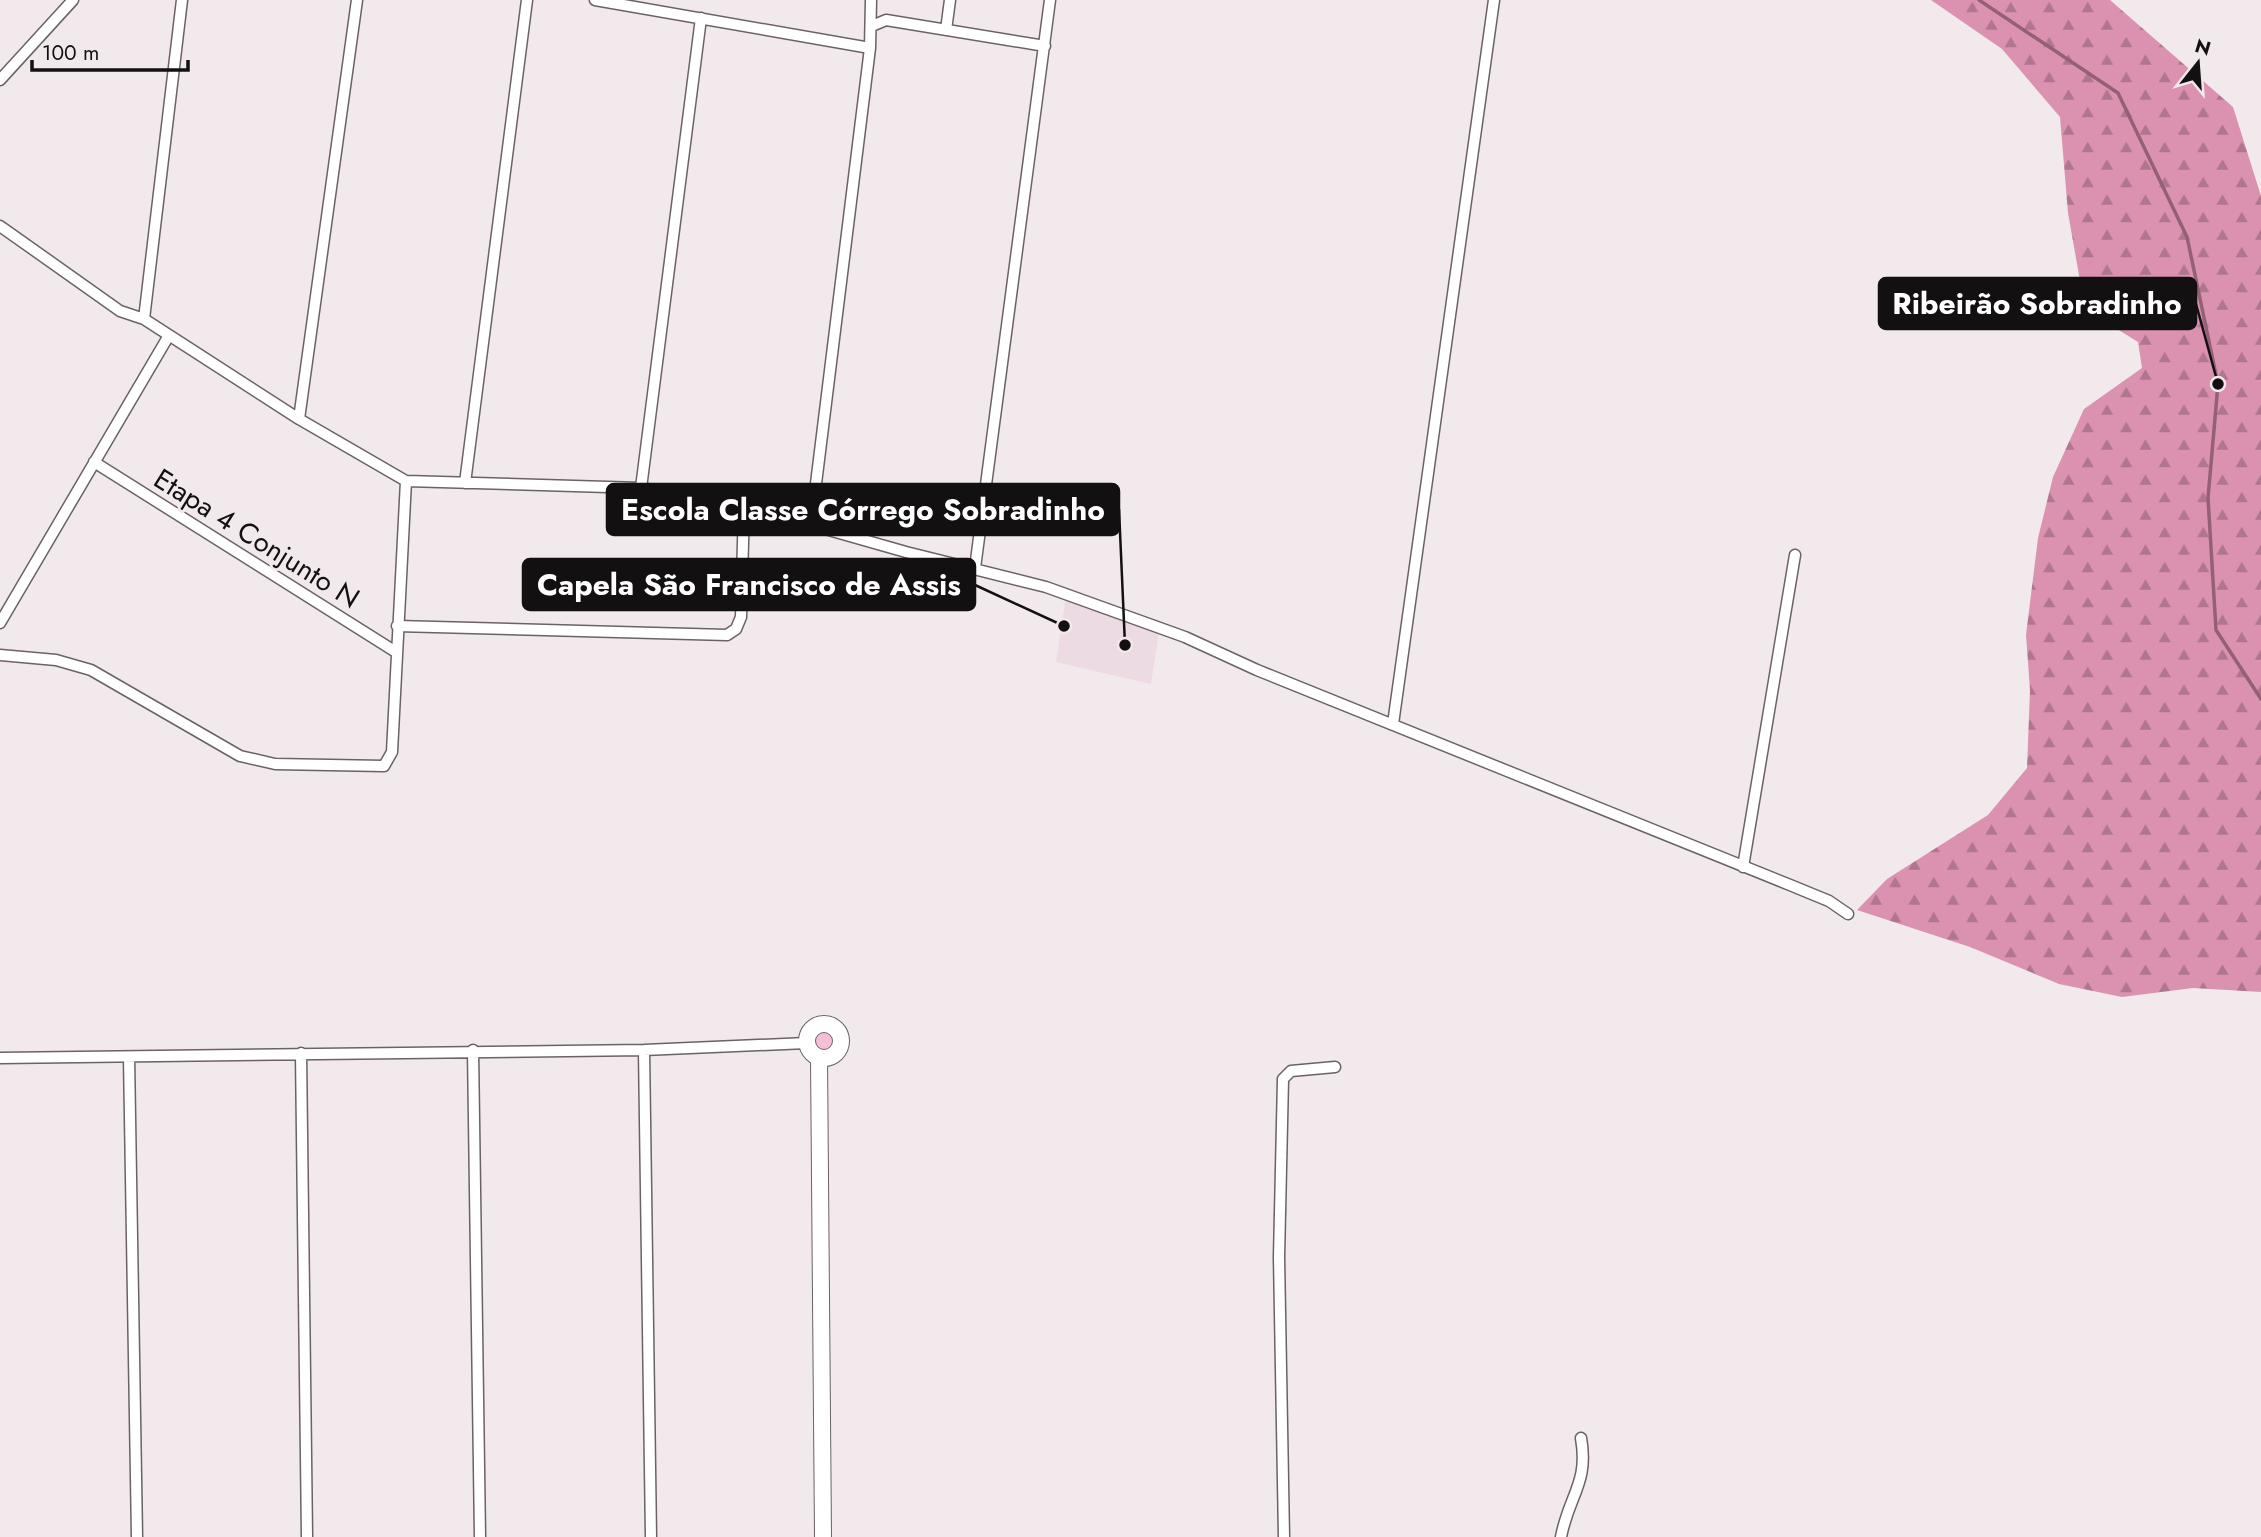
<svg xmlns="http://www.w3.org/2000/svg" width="2261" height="1537" font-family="Jost,sans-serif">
	<defs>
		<pattern id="forest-firs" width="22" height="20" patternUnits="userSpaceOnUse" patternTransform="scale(1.75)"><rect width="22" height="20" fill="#db92b1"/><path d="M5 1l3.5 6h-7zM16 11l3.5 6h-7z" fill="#b0768f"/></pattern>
	</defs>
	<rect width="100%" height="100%" fill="#f2e9ec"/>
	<path fill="#ecdbe2" d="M1066 597 1159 631 1151 684 1056 662Z"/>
	<path fill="#f5bfd5" d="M810 1041a14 14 0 1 1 28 0a14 14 0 1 1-28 0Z"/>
	<path fill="url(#forest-firs)" d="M1931 0H2110L2233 107 2261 196V992L2193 988 2122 997 2059 984 1970 947 1857 910 1887 879 1988 815 2027 768 2030 690 2026 635 2038 538 2053 477 2084 409 2142 368 2138 342 2085 309 2068 213 2060 117 2002 49Z"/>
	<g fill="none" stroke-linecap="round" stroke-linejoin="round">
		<path stroke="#946076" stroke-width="3.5" d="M1979 0 2118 93 2187 237 2218 384 2208 498 2216 630 2261 699"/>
		<g stroke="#6a6265" stroke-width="13">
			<path id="street" d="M595 0 870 48
				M872 26 886 20 1045 46
				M946 30 950 0
				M0 80 73 0
				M0 226 120 311 144 319 299 419 406 481 641 488 744 506 906 552 1046 587 1185 637 1257 670 1790 885 1829 901 1848 914
				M144 319 182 0
				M299 419 357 0
				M94 462 396 652
				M465 483 527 0
				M641 488 701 18
				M811 524 870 48 871 0
				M975 568 1050 0
				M0 623 168 337
				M397 626 727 635 736 629 741 617 744 506
				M0 655 56 660 91 670 240 756 275 764 384 766 392 752 406 481
				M1393 724 1494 0
				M1743 867 1795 555
				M473 1050 480 1537
				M644 1050 651 1537
				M301 1053 307 1537
				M129 1057 137 1537
				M0 1058 644 1050 807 1043
				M1284 1537 1279 1257 1283 1079 1291 1071 1335 1067
				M1561 1537C1569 1495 1589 1483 1581 1438"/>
		</g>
		<g stroke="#6a6265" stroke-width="18">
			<path id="secondary" d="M807 1041a17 17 0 1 1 34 0a17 17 0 1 1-34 0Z
				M819 1057 823 1537"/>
		</g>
		<use href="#street" stroke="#fff" stroke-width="10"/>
		<use href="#secondary" stroke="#fff" stroke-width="16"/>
	</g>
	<g text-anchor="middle" stroke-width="6" stroke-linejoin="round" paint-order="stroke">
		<g font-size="28" fill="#131011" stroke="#f2e9ec">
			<text transform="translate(257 538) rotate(32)" y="10">Etapa 4 Conjunto N</text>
		</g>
	</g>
	<path fill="none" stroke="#131011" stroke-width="2.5" d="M2218 384L2196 304M1125 645L1119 509M1064 626L975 585"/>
	<g fill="#131011" stroke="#f2e9ec" stroke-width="2.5">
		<circle cx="2218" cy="384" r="7"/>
		<circle cx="1125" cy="645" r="7"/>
		<circle cx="1064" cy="626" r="7"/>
	</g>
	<g fill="#131011" stroke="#131011" stroke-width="2.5">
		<rect x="1879" y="278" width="317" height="51" rx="7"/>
		<rect x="607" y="484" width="512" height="51" rx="7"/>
		<rect x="523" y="559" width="452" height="51" rx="7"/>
	</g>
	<g font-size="30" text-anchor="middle" font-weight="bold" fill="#fff">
		<text x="2037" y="314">Ribeirão Sobradinho</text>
		<text x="863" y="520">Escola Classe Córrego Sobradinho</text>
		<text x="749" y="595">Capela São Francisco de Assis</text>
	</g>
	<g transform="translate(2198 63) rotate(17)" stroke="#f2e9ec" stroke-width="5" paint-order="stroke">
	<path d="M0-5L12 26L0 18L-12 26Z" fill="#131011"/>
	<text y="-10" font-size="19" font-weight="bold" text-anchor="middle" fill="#131011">N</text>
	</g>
	<path d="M32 60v10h156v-10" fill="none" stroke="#131011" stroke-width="3.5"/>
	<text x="42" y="60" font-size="21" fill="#131011" stroke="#f2e9ec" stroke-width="5" paint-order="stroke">100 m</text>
</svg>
